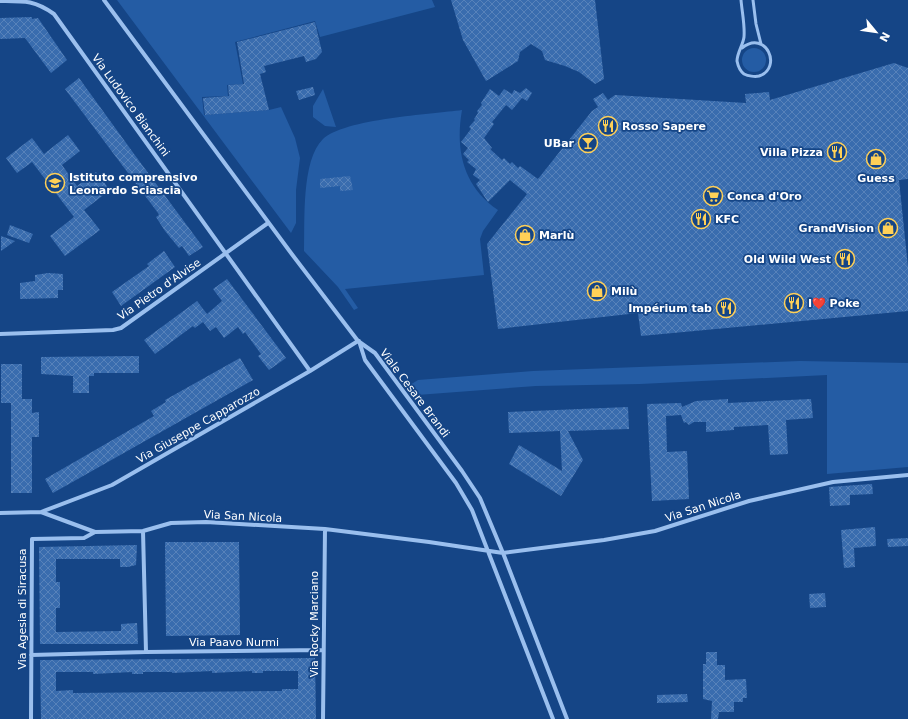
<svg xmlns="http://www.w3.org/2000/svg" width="908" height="719" font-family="'DejaVu Sans',sans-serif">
	<defs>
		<pattern id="building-cross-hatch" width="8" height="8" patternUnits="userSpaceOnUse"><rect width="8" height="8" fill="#396cae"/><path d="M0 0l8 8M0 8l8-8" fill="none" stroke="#5782ba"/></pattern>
	</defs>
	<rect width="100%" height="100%" fill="#154586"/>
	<path fill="#245ca4" d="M117 0H432L435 7 320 37 315 21 235 42 243 84 227 85 228 96 202 97 204 115 269 110 281 107 295 138 300 158 296 190V223L291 233Z
		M742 60a12 12 0 1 1 24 0a12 12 0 1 1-24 0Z
		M323 89 336 127 325 126 313 117V106Z
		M462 110C455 150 463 186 498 210L483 231 480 239 484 275 345 289 358 308 354 310 338 287 304 251C305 222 301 160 323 139 344 119 432 114 462 110Z
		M800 361 908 363V467L827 474V375L640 384 536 386 417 395 410 385 418 380 533 371Z"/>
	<path fill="url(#building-cross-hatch)" fill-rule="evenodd" d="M451 0H595L604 79 595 84 579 72 565 66 545 60 542 51 531 44 520 52 518 61 486 81 463 40Z
		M32 17V19L38 18 67 60 51 73 25 38 0 39V18Z
		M315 22 322 52 316 59 306 62 304 56 264 66 266 72 260 74 269 110 205 115 203 98 229 96 228 85 244 84 237 42Z
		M894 63 908 68V179L899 180 908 267V311L641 336 638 313 498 329 487 244 527 194 510 180 488 202 476 184 480 180 473 175 476 169 467 162 469 160 463 154 468 148 461 142 471 129 469 127 475 120 474 119 478 113 477 111 482 105 481 103 490 89 499 96 504 89 512 94 514 90 520 93 526 88 532 93 527 101 522 98 512 110 506 105 492 122 494 124 484 138 492 148 490 149 502 160 504 158 510 164 512 162 518 168 520 166 538 179 592 111 598 107 593 99 603 93 608 100 615 95 746 103 745 94 769 92 770 100Z
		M79 78 137 158 203 247 189 256 182 246 179 248 165 231 156 217 159 215 158 213 65 89Z
		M313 87 315 95 299 100 296 91Z
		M68 135 80 151 62 165 77 186 96 172 110 190 84 210 100 230 65 256 50 236 74 217 32 162 17 173 6 158 32 138 44 154Z
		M350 176 353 190 340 191V186L320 188V179Z
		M10 225 33 234 29 243 7 235Z
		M1 236 15 241 1 251Z
		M164 251 175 267 121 306 112 292 149 266 147 264Z
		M48 273 63 274V290H58V298L20 299V283L35 281V275Z
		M227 279 286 358 269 370 258 356 261 354 245 332 243 334 238 327 224 338 216 327 210 331 203 322 195 328 193 326 155 354 144 340 197 301 207 314 222 301 213 289Z
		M139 356V373H94V376H89V393H73V376L41 374V357Z
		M240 358 253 380 53 493 45 479 154 416 151 411 166 402 165 400Z
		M1 364H22V399H32V413L39 412V437H32V493H11V403H1Z
		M728 399V403L811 399 813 418 786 420 788 454 770 455 768 425 734 427V430L706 432V422H694L689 425 686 422 684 423 681 415 666 416 667 452 687 451 689 499 652 501 647 404 681 403 682 407 696 401Z
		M628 407 629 429 568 431 583 460 561 496 509 464 519 445 562 471 560 431 509 433 508 412Z
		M872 484 873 494 850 495V505L830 506 829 487Z
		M875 527 876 546 854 548 855 567 844 568 841 530Z
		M908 538V546L888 547 887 539Z
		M165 542H239L240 635 166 636Z
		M137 545 136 565 128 567H120V559H56V582H60V608H56V632L121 631V624L137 623 138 644H40L39 547Z
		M825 593 826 607 810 608 809 594Z
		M706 652H717V665H725V680L746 679 747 698H743V702H734V712H719L718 719H711L712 701 703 699V664H706Z
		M315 658 316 719H41L40 660ZM212 671V673L252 671V673H263V671H298V689H282V691L73 693V690L56 691V672H93V674L132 672V674H143V672H172V673Z
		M687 694 688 702 657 703V695Z"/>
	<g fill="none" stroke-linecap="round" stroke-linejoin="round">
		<path stroke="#9abfee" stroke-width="3" d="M741 0C742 12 745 25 744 37 743 45 737 53 737 61 738 66 740 71 744 74 748 76 755 77 759 76 783 68 766 29 742 48
			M753 0 756 24 761 44"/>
		<path stroke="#9abfee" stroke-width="4" d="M104 0 291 253 358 341 375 353 462 471 480 498 503 553 567 719
			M0 1C24 1 34 0 54 14L310 371
			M0 334 113 330 121 328 268 223
			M359 341 365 360 456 483 472 510 553 719
			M41 512 112 485 310 371 358 341
			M0 513 41 512 95 532 143 531 171 523 206 522 325 529 429 542 503 553 604 540 655 531 749 501 833 482 908 475
			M143 531 146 652
			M31 655 146 652 323 650
			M31 719 32 539 84 538 95 532
			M323 719 325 529"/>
	</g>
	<defs>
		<g id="restaurant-ring" transform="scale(1)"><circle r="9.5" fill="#154586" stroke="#ffd057" stroke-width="1.5"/><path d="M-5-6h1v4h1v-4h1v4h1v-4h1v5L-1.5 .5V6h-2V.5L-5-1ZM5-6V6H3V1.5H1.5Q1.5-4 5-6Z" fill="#ffd057"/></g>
		<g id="bar-ring" transform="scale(1)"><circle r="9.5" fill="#154586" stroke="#ffd057" stroke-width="1.5"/><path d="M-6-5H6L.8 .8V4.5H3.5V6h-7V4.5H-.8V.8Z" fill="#ffd057"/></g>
		<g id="shop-ring" transform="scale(1)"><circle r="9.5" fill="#154586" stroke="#ffd057" stroke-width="1.5"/><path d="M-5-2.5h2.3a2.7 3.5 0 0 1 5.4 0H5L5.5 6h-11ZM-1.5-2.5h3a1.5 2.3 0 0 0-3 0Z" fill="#ffd057"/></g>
		<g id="school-ring" transform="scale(1)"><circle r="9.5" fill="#154586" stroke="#ffd057" stroke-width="1.5"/><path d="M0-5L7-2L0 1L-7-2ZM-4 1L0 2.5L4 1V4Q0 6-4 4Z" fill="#ffd057"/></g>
		<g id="supermarket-ring" transform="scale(1)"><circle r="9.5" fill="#154586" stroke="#ffd057" stroke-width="1.5"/><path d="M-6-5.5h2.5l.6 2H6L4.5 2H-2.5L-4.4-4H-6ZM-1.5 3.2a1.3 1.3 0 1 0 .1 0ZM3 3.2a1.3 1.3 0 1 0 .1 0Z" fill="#ffd057"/></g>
	</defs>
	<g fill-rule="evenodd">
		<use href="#restaurant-ring" x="608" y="126"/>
		<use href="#bar-ring" x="588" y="143"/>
		<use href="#restaurant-ring" x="837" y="152"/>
		<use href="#shop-ring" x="876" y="159"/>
		<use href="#school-ring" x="55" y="183"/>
		<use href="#supermarket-ring" x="713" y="196"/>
		<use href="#restaurant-ring" x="701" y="219"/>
		<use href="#shop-ring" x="888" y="228"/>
		<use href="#shop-ring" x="525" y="235"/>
		<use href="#restaurant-ring" x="845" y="259"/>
		<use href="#shop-ring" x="597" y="291"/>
		<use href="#restaurant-ring" x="794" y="303"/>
		<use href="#restaurant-ring" x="726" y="308"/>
	</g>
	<g text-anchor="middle" stroke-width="3.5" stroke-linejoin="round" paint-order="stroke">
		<g font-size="11" fill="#fff" stroke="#154586">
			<text transform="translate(131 105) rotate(54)" y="4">Via Ludovico Bianchini</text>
			<text transform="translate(159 289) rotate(-35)" y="4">Via Pietro d'Alvise</text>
			<text transform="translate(415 393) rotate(53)" y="4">Viale Cesare Brandi</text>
			<text transform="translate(198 425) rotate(-30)" y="4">Via Giuseppe Capparozzo</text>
			<text transform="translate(703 506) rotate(-18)" y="4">Via San Nicola</text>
			<text transform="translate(243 516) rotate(3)" y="4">Via San Nicola</text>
			<text transform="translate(22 609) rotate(-90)" y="4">Via Agesia di Siracusa</text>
			<text transform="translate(314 624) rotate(-90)" y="4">Via Rocky Marciano</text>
			<text x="234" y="646">Via Paavo Nurmi</text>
		</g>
		<g font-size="11" font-weight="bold" fill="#fff" stroke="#154586" text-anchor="start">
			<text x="622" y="130">Rosso Sapere</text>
			<text x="574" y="147" text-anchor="end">UBar</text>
			<text x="823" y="156" text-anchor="end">Villa Pizza</text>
			<text x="69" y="181">Istituto comprensivo<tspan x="69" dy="13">Leonardo Sciascia</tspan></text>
			<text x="876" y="182" text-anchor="middle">Guess</text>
			<text x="727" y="200">Conca d'Oro</text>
			<text x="715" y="223">KFC</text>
			<text x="874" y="232" text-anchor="end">GrandVision</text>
			<text x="539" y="239">Marlù</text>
			<text x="831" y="263" text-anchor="end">Old Wild West</text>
			<text x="611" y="295">Milù</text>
			<text x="808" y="307">I❤️ Poke</text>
			<text x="712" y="312" text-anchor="end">Impérium tab</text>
		</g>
	</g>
	<g transform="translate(876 32) rotate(119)" stroke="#154586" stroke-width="3" paint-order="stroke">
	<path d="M0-3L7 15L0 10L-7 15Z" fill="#ffffff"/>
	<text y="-6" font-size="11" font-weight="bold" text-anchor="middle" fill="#ffffff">N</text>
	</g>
</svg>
